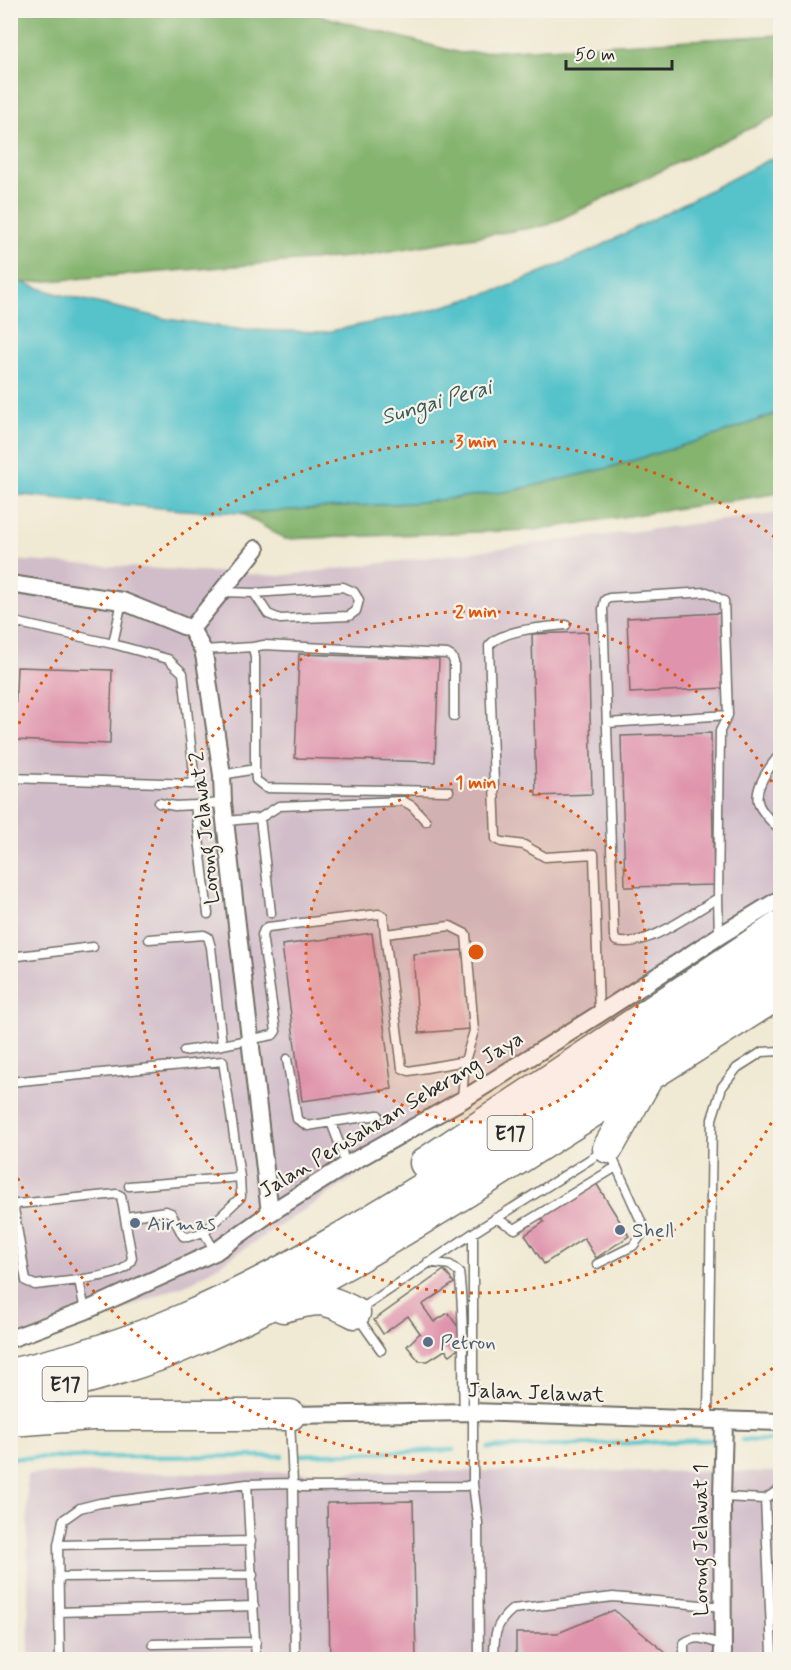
<svg xmlns="http://www.w3.org/2000/svg" width="791" height="1670" font-family="Mynerve,sans-serif">
	<rect width="100%" height="100%" fill="#f7f3e8"/>
	<filter id="ink" filterUnits="userSpaceOnUse"><feTurbulence type="fractalNoise" baseFrequency=".0167" numOctaves="2"/><feDisplacementMap in="SourceGraphic" scale="12" xChannelSelector="R" yChannelSelector="G"/><feConvolveMatrix kernelMatrix="1 2 1 2 8 2 1 2 1" color-interpolation-filters="sRGB"/></filter>
	<filter id="wash" filterUnits="userSpaceOnUse"><feTurbulence type="fractalNoise" baseFrequency=".008" numOctaves="4" result="noise"/><feDisplacementMap in="SourceGraphic" scale="24" xChannelSelector="R" yChannelSelector="G"/><feGaussianBlur stdDeviation="1.35" result="paint"/><feColorMatrix in="noise" values="0 0 0 0 0 0 0 0 0 0 0 0 0 0 0 0 0 1.4 0 .05"/><feComposite in="paint" operator="in"/></filter>
	<g filter="url(#wash)">
		<rect width="100%" height="100%" fill="#f0e9d3"/>
		<path fill="#d1bdc9" d="M780 513V910L398 1149 194 1281 24 1349 11 1352 10 560 280 576Z
			M488 1471 780 1472V1659H29L27 1474Z"/>
		<path fill="#84b46e" stroke="#58704c" stroke-width="1.5" d="M11 10 303 11 460 53 780 35V114L548 225 360 256 23 283 10 279Z
			M780 412V493L535 530 285 539 241 513 424 502 511 491 608 468 720 434Z"/>
		<path fill="#56c3cb" stroke="#40777b" stroke-width="1.5" d="M780 154V412L720 434 608 468 511 491 424 502 241 513 183 510 11 494V279L58 294 167 319 244 330 326 332 428 311 502 289 589 252Z"/>
		<g fill="none" stroke-linecap="round" stroke-linejoin="round">
			<path stroke="#56c3cb" stroke-width="4.5" d="M742 1440 780 1441
				M488 1448 715 1440
				M301 1455 453 1450
				M10 1458 282 1456"/>
		</g>
		<g id="blocks">
			<path fill="#df93ac" d="M720 613 724 688 630 693 627 618Z
				M588 632 592 794 536 796 532 634Z
				M299 654 439 659 435 762 295 758Z
				M17 667 112 670 110 744 14 740Z
				M711 733 714 885 625 887 621 736Z
				M372 933 392 1089 302 1101 282 945Z
				M463 950 470 1029 419 1033 413 954Z
				M596 1183 629 1236 596 1258 584 1238 544 1264 525 1235 544 1222 541 1217Z
				M444 1270 454 1283 422 1305 434 1322 448 1313 459 1328V1339L453 1343 458 1349 450 1355 445 1350 428 1361H419L407 1346 420 1333 408 1316 383 1334 374 1320Z
				M413 1501 416 1660H330L327 1503Z
				M614 1610 666 1653V1660H516V1633H558Z"/>
		</g>
	</g>
	<g filter="url(#ink)">
		<use href="#blocks" fill-opacity="0" stroke="#706e66" stroke-width="1.5"/>
		<g fill="none" stroke-linecap="round" stroke-linejoin="round">
			<g stroke="#706e66" stroke-width="11">
				<path id="lane" d="M222 592 254 593 343 587 354 592 359 600 356 611 349 616 280 619 268 614 254 593
					M10 621 113 644 122 601
					M566 625C547 627 501 629 489 646L496 839 502 842 524 845 545 857 594 854 599 1014
					M203 650 253 647
					M607 723 728 715
					M780 754C771 765 752 789 759 805 763 814 774 824 780 831
					M255 769 256 780 266 788 449 791
					M222 775 255 769V658L253 647 264 645 447 654 452 657 454 662V716
					M10 778 192 784 194 773 183 673 168 659 113 644
					M159 803 175 806 195 805
					M260 818 271 913
					M226 821 260 818 279 806 403 801 412 806 426 821
					M718 898C692 913 646 949 616 941L614 936 603 609 605 600 609 598 707 592 724 601 728 715 720 731 718 898 719 936
					M208 914 195 805 223 803
					M149 939 204 935 208 937 211 947 222 1045 273 1035 276 1031 262 935 264 930 268 927 379 914 383 916 385 934
					M10 957 93 947
					M184 1051 222 1045
					M287 1059 297 1119 308 1126 331 1122 342 1151 345 1166
					M10 1082 223 1061 240 1177 241 1197 204 1232 215 1252
					M462 1099 465 1061 474 1031 466 934 450 926 385 934 402 1068 409 1071 465 1061
					M331 1122 378 1115
					M129 1186 240 1177
					M125 1217 166 1211 171 1213 183 1236 188 1237 204 1232
					M495 1218 515 1229 616 1167
					M428 1262 450 1265 459 1272C465 1318 462 1365 464 1412
					M79 1280C95 1276 127 1276 132 1258L121 1196 117 1194 17 1204 14 1209 26 1281 35 1285 79 1280 85 1311
					M381 1350 355 1313 473 1233 608 1148 645 1230 633 1246 597 1264
					M708 1420 712 1119 722 1087 737 1068 762 1052 780 1051
					M290 1421 293 1483 301 1487 466 1486 473 1484V1233
					M473 1484 478 1523 479 1660
					M722 1497 765 1499 780 1489
					M765 1499 772 1652 776 1660
					M58 1545 251 1541
					M59 1577 253 1575
					M59 1612 254 1606
					M153 1644 256 1642
					M60 1660 58 1545 63 1520 80 1508 100 1503 247 1484
					M256 1660 247 1484 293 1483 295 1660
					M494 1660C494 1637 494 1624 513 1609L613 1597 723 1607
					M684 1660V1643C697 1634 708 1640 722 1645"/>
			</g>
			<g stroke="#706e66" stroke-width="20">
				<path id="street" d="M10 584 122 601 191 629 203 650 205 660 222 775 223 803 270 1213
					M191 629 256 549
					M10 1339 85 1311 215 1252 270 1213 345 1166 462 1100 599 1014 719 936 780 899
					M290 1415 473 1412 780 1422
					M723 1660 722 1497 724 1422"/>
			</g>
			<g stroke="#706e66" stroke-width="33">
				<path id="highway" d="M608 1148 647 1079
					M425 1163 780 926
					M283 1307C318 1298 322 1296 355 1313
					M10 1374C69 1361 128 1343 183 1319 292 1272 393 1207 494 1144 589 1083 685 1023 780 962
					M10 1399C72 1382 134 1368 192 1342 300 1295 401 1233 501 1170 594 1111 687 1052 780 993
					M10 1421 93 1415H290"/>
			</g>
			<use href="#lane" stroke="#fff" stroke-width="8"/>
			<use href="#street" stroke="#fff" stroke-width="16"/>
			<use href="#highway" stroke="#fff" stroke-width="30"/>
		</g>
	</g>
	<circle cx="476" cy="952" r="170" fill="#df570e" fill-opacity=".12"/>
	<g fill="none" stroke="#df570e" stroke-width="3" stroke-dasharray="3 6">
		<circle cx="476" cy="952" r="170"/>
		<path d="M780 1107A341 341 0 1 1 780 797"/>
		<path d="M780 1363A511 511 0 0 1 11 1164M11 740A511 511 0 0 1 780 541"/>
	</g>
	<g fill="#5c6f8a" stroke="#f7f3e8" stroke-width="2">
		<circle cx="135" cy="1223" r="6"/>
		<circle cx="620" cy="1230" r="6"/>
		<circle cx="428" cy="1342" r="6"/>
	</g>
	<g text-anchor="middle" stroke-width="4.5" stroke-linejoin="round" paint-order="stroke">
		<g fill="#f7f3e8" stroke="#686764" stroke-width="1.5">
			<rect x="487.5" y="1116" width="45" height="34" rx="4.5"/>
			<rect x="42.5" y="1367" width="45" height="34" rx="4.5"/>
		</g>
		<g font-size="20" font-weight="bold" fill="#2b2b2b">
			<text x="510" y="1140">E17</text>
			<text x="65" y="1391">E17</text>
		</g>
		<g font-size="21" fill="#2b2b2b" stroke="#f7f3e8">
			<text transform="translate(204 828) rotate(-96)" y="7">Lorong Jelawat 2</text>
			<text transform="translate(391 1114) rotate(-31)" y="7">Jalan Perusahaan Seberang Jaya</text>
			<text transform="translate(536 1392) rotate(2)" y="7">Jalan Jelawat</text>
			<text transform="translate(700 1540) rotate(-90)" y="7">Lorong Jelawat 1</text>
		</g>
		<g font-size="21" fill="#4e5e75" stroke="#f7f3e8" text-anchor="start">
			<text x="147" y="1230">Airmas</text>
			<text x="632" y="1237">Shell</text>
			<text x="440" y="1349">Petron</text>
		</g>
		<g font-size="22" font-style="italic" fill="#38595b" stroke="#f7f3e8">
			<text transform="translate(436 401) rotate(-16)" y="8">Sungai Perai</text>
		</g>
	</g>
	<circle cx="476" cy="952" r="9" fill="#df570e" stroke="#f7f3e8" stroke-width="3"/>
	<g font-size="18" text-anchor="middle" font-weight="bold" fill="#df570e" stroke="#f7f3e8" stroke-width="4.5" stroke-linejoin="round" paint-order="stroke">
		<text x="476" y="447">3 min</text>
		<text x="476" y="617">2 min</text>
		<text x="476" y="788">1 min</text>
	</g>
	<rect width="791" height="1670" fill="none" stroke="#f7f3e8" stroke-width="36"/>
	<path d="M566 60v9h106v-9" fill="none" stroke="#2b2b2b" stroke-width="3"/>
	<text x="575" y="60" font-size="18" fill="#2b2b2b" stroke="#f7f3e8" stroke-width="4.5" paint-order="stroke">50 m</text>
</svg>
